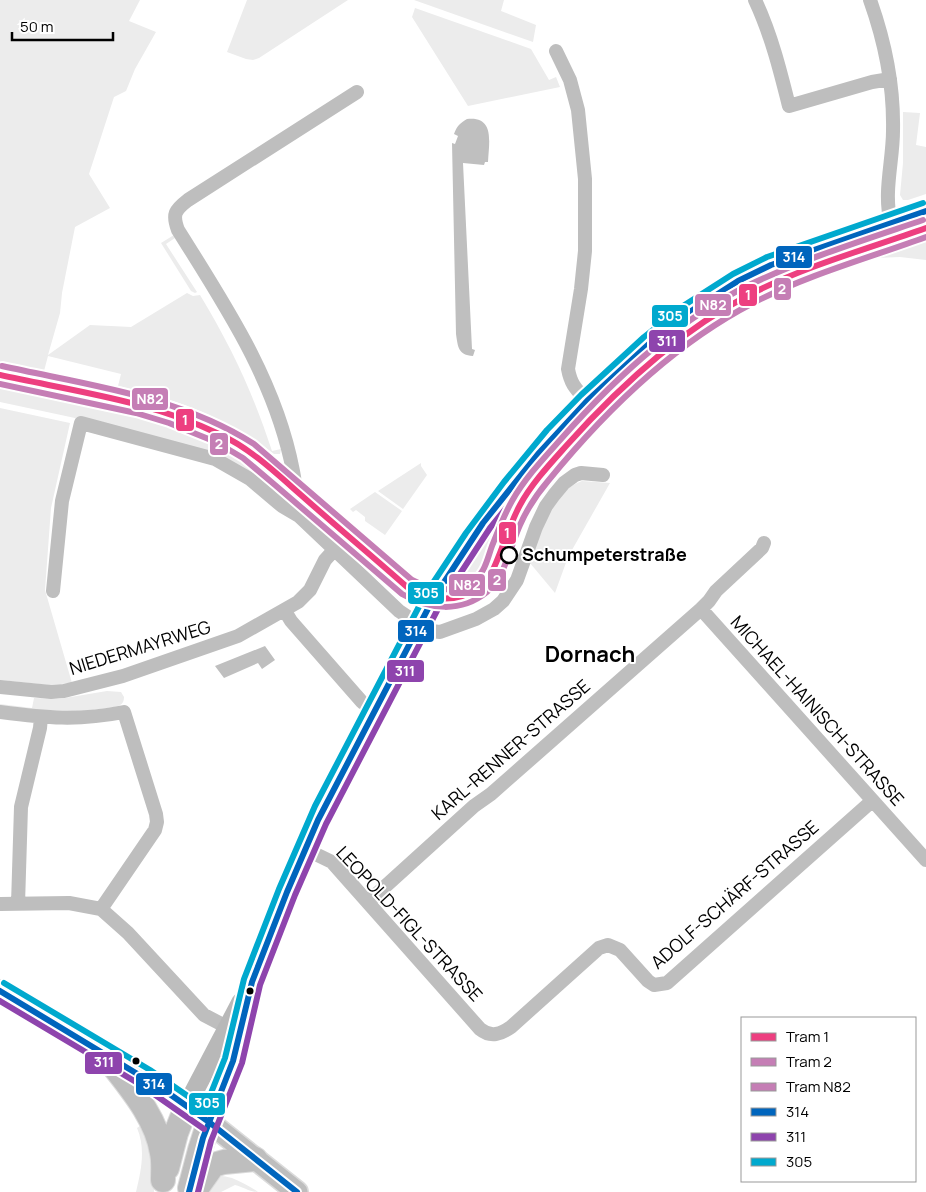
<svg xmlns="http://www.w3.org/2000/svg" width="926" height="1192" font-family="Manrope,sans-serif">
	<rect width="100%" height="100%" fill="#fff"/>
	<path fill="#ececec" d="M0 0H140L129 21 156 32 135 69 126 91 114 97 89 174 110 208 75 227 62 293 60 313 48 355 90 325 131 327 187 293 193 296 200 295C232 348 253 393 272 451L281 449 280 454H274C224 416 179 400 118 386L121 374 48 356 44 371 0 362Z
		M247 0H348L259 58 253 60 246 59 227 52Z
		M414 0H504L501 11 536 25 533 42Z
		M415 8 531 49 549 80 556 77 560 87 468 106 412 17Z
		M903 112 920 113 916 145 926 147V194L908 200H903L900 195 903 163Z
		M926 232V260L900 257 852 259 886 245Z
		M174 235 175 238 166 244 197 292 195 293 191 291 161 243Z
		M0 386C65 399 139 408 200 435 234 450 263 474 291 497L289 504 213 454 75 418 0 402Z
		M0 408 70 423 51 508 45 590 72 683 49 685 0 680Z
		M421 463V466L427 475 403 509 378 491Z
		M582 481 610 483 568 557 555 593 530 563C540 536 551 491 582 481Z
		M375 492 402 511 385 535 365 521V517L356 510 353 512 350 509Z
		M494 526 500 529C493 549 485 579 463 586L456 582Z
		M107 691 121 692 124 697C124 704 120 706 114 707L71 713 0 708V704L32 708 34 698 59 699Z
		M143 1124 149 1136 154 1186V1192H136C141 1171 146 1149 137 1128Z
		M216 1173C221 1177 226 1176 232 1178 241 1182 250 1186 258 1192 250 1192 243 1187 235 1185L221 1192H205Z"/>
	<path fill="#bfbfbf" d="M467 119C495 116 489 142 488 162H485L484 165 463 163 472 349 475 350 473 356C458 355 458 347 456 334L452 143 455 144 458 136 454 134C457 126 460 123 467 119Z
		M265 646 275 660 262 669 258 663 224 678 215 666Z"/>
	<g fill="none" stroke-linecap="round" stroke-linejoin="round">
		<g stroke="#dbdbdb" stroke-width="24">
			<path id="primary" d="M0 991 164 1090 209 1122 297 1192"/>
		</g>
		<g stroke="#dbdbdb" stroke-width="26">
			<path id="highway" d="M102 1051C125 1082 156 1114 162 1153 164 1162 163 1171 163 1180
				M167 1168 176 1133 187 1105
				M190 1188 200 1150 209 1122
				M194 1192 213 1165 224 1162 255 1159"/>
		</g>
		<path stroke="#bebebe" stroke-width="14" d="M755 0C771 34 780 70 789 106L872 82 890 79
			M870 0C885 42 894 86 893 131 893 161 883 193 891 223
			M556 51 570 80 578 110 585 179V251L581 289 568 369C571 385 576 389 587 401
			M299 516C297 501 296 486 293 471 276 381 225 305 178 230 172 214 175 210 188 200L357 92
			M53 591 62 501 81 423 215 459 250 479 282 506 299 516 399 611 423 627 431 631 440 632 476 619 494 609 503 601 517 580 536 527 546 506 554 495 564 483 575 475 581 473 603 475
			M701 609 926 860
			M285 611 291 621 362 702 375 709
			M0 687 51 692 64 691 123 676 238 636 298 602 310 590 325 560 335 549
			M0 712C46 718 78 721 124 712L156 814 157 822 155 830 101 909
			M305 849 332 862 480 1029C491 1038 501 1034 511 1027L599 948 608 945 620 950 648 981 654 985 667 983 872 801
			M368 902 474 806 491 794 701 609 709 601 716 591 762 548 764 543
			M0 904 69 903 101 909 128 933 204 1015 227 1027
			M18 904 21 807 40 728 41 717"/>
		<path stroke="#b8b8b8" stroke-width="19" d="M187 1105 241 1002
			M209 1122 233 1061 252 982 287 892 323 809 433 599 473 538 511 487 554 436 587 401 650 343 688 313 738 281 771 265 926 211"/>
		<use href="#primary" stroke="#bebebe" stroke-width="21"/>
		<use href="#highway" stroke="#bebebe" stroke-width="24"/>
		<g stroke="#fff" stroke-width="10">
			<path id="bus-1" d="M0 991 164 1090 209 1122 297 1192
				M189 1192 203 1138 233 1061 252 982 287 892 318 820 433 599 483 523 538 454 587 401 650 343 688 313 738 281 771 265 926 211"/>
		</g>
		<g stroke="#fff" stroke-width="10">
			<path id="bus-2" d="M0 1001 141 1085 204 1129
				M198 1192 211 1141 242 1063 260 985 295 895 326 824 441 603 490 528 545 460 593 407 656 350 693 320 742 289 774 273 926 220"/>
		</g>
		<g stroke="#fff" stroke-width="10">
			<path id="bus-3" d="M4 983 150 1070 205 1108 225 1058 244 979 279 889 315 806 425 595 466 533 504 482 547 430 581 395 644 337 683 306 733 274 767 257 923 203"/>
		</g>
		<use href="#bus-1" stroke="#0065bd" stroke-width="6"/>
		<use href="#bus-2" stroke="#8e44ad" stroke-width="6"/>
		<use href="#bus-3" stroke="#00a9ce" stroke-width="6"/>
		<g stroke="#fff" stroke-width="10">
			<path id="tram-1" d="M0 375C73 391 151 401 219 434 250 448 276 473 301 495 336 526 372 556 407 587 430 600 455 604 478 588 483 584 488 580 491 574 502 552 508 527 520 505 532 483 550 464 567 445 619 387 679 331 749 295 805 266 867 249 926 228"/>
		</g>
		<g stroke="#fff" stroke-width="10">
			<path id="tram-2" d="M0 384 136 413 169 423 216 442 243 458 275 485 402 594C429 610 461 613 487 592 505 577 510 547 520 525 527 509 537 494 548 481 605 411 672 345 753 303 807 275 868 258 926 237"/>
		</g>
		<g stroke="#fff" stroke-width="10">
			<path id="tram-3" d="M2 366C87 385 179 396 254 444L412 580C434 592 468 596 483 570 487 563 489 554 492 546 498 531 504 515 512 501 525 478 544 458 561 439 614 379 675 322 747 286 803 259 864 240 923 220"/>
		</g>
		<use href="#tram-1" stroke="#ed3f80" stroke-width="6"/>
		<use href="#tram-2" stroke="#c57eb5" stroke-width="6"/>
		<use href="#tram-3" stroke="#c57eb5" stroke-width="6"/>
	</g>
	<circle fill="#fff" stroke="#000" stroke-width="2.5" cx="509" cy="555" r="8"/>
	<g fill="#000" stroke="#fff" stroke-width="2">
		<circle cx="250" cy="991" r="4.5"/>
		<circle cx="136" cy="1061" r="4.5"/>
	</g>
	<g text-anchor="middle" stroke-width="4" stroke-linejoin="round" paint-order="stroke">
		<g font-size="18" font-weight="bold" fill="#000" stroke="#fff" text-anchor="start">
			<text x="522" y="561">Schumpeterstraße</text>
		</g>
		<g font-size="18" fill="#000" stroke="#fff">
			<text transform="translate(140 648) rotate(-17)" y="6">NIEDERMAYRWEG</text>
			<text transform="translate(817 711) rotate(48)" y="6">MICHAEL-HAINISCH-STRASSE</text>
			<text transform="translate(511 750) rotate(-41)" y="6">KARL-RENNER-STRASSE</text>
			<text transform="translate(735 895) rotate(-41)" y="6">ADOLF-SCHÄRF-STRASSE</text>
			<text transform="translate(409 924) rotate(47)" y="6">LEOPOLD-FIGL-STRASSE</text>
		</g>
		<g font-size="22" font-weight="bold" fill="#000" stroke="#fff">
			<text x="590" y="662">Dornach</text>
		</g>
	</g>
	<g stroke="#fff" stroke-width="2">
		<rect x="775" y="245" width="38" height="24" rx="5" fill="#0065bd"/>
		<rect x="773" y="277" width="19" height="24" rx="5" fill="#c57eb5"/>
		<rect x="738" y="283" width="20" height="24" rx="5" fill="#ed3f80"/>
		<rect x="694" y="293" width="38" height="24" rx="5" fill="#c57eb5"/>
		<rect x="651" y="304" width="38" height="24" rx="5" fill="#00a9ce"/>
		<rect x="648" y="329" width="38" height="24" rx="5" fill="#8e44ad"/>
		<rect x="131" y="387" width="38" height="24" rx="5" fill="#c57eb5"/>
		<rect x="175" y="408" width="20" height="24" rx="5" fill="#ed3f80"/>
		<rect x="209" y="432" width="20" height="24" rx="5" fill="#c57eb5"/>
		<rect x="498" y="521" width="19" height="24" rx="5" fill="#ed3f80"/>
		<rect x="487" y="568" width="20" height="24" rx="5" fill="#c57eb5"/>
		<rect x="448" y="573" width="38" height="24" rx="5" fill="#c57eb5"/>
		<rect x="407" y="581" width="38" height="24" rx="5" fill="#00a9ce"/>
		<rect x="397" y="619" width="38" height="24" rx="5" fill="#0065bd"/>
		<rect x="386" y="659" width="39" height="24" rx="5" fill="#8e44ad"/>
		<rect x="84" y="1051" width="39" height="24" rx="5" fill="#8e44ad"/>
		<rect x="135" y="1072" width="38" height="24" rx="5" fill="#0065bd"/>
		<rect x="188" y="1092" width="38" height="24" rx="5" fill="#00a9ce"/>
	</g>
	<g font-size="14" text-anchor="middle" font-weight="bold" fill="#fff">
		<text x="794" y="262">314</text>
		<text x="782" y="294">2</text>
		<text x="748" y="300">1</text>
		<text x="713" y="310">N82</text>
		<text x="670" y="321">305</text>
		<text x="667" y="346">311</text>
		<text x="150" y="404">N82</text>
		<text x="185" y="425">1</text>
		<text x="219" y="449">2</text>
		<text x="507" y="538">1</text>
		<text x="497" y="585">2</text>
		<text x="467" y="590">N82</text>
		<text x="426" y="598">305</text>
		<text x="416" y="636">314</text>
		<text x="405" y="676">311</text>
		<text x="104" y="1067">311</text>
		<text x="154" y="1089">314</text>
		<text x="207" y="1108">305</text>
	</g>
	<rect x="741" y="1017" width="175" height="165" fill="#ffffff" stroke="#999999"/>
	<rect x="751" y="1033" width="25" height="8" fill="#ed3f80" stroke="#999999"/>
	<text x="786" y="1042" font-size="15" fill="#000000">Tram 1</text>
	<rect x="751" y="1058" width="25" height="8" fill="#c57eb5" stroke="#999999"/>
	<text x="786" y="1067" font-size="15" fill="#000000">Tram 2</text>
	<rect x="751" y="1083" width="25" height="8" fill="#c57eb5" stroke="#999999"/>
	<text x="786" y="1092" font-size="15" fill="#000000">Tram N82</text>
	<rect x="751" y="1108" width="25" height="8" fill="#0065bd" stroke="#999999"/>
	<text x="786" y="1117" font-size="15" fill="#000000">314</text>
	<rect x="751" y="1133" width="25" height="8" fill="#8e44ad" stroke="#999999"/>
	<text x="786" y="1142" font-size="15" fill="#000000">311</text>
	<rect x="751" y="1158" width="25" height="8" fill="#00a9ce" stroke="#999999"/>
	<text x="786" y="1167" font-size="15" fill="#000000">305</text>
	<path d="M12 32v8h101v-8" fill="none" stroke="#000000" stroke-width="2.5"/>
	<text x="20" y="32" font-size="15" fill="#000000" stroke="#ffffff" stroke-width="4" paint-order="stroke">50 m</text>
</svg>
